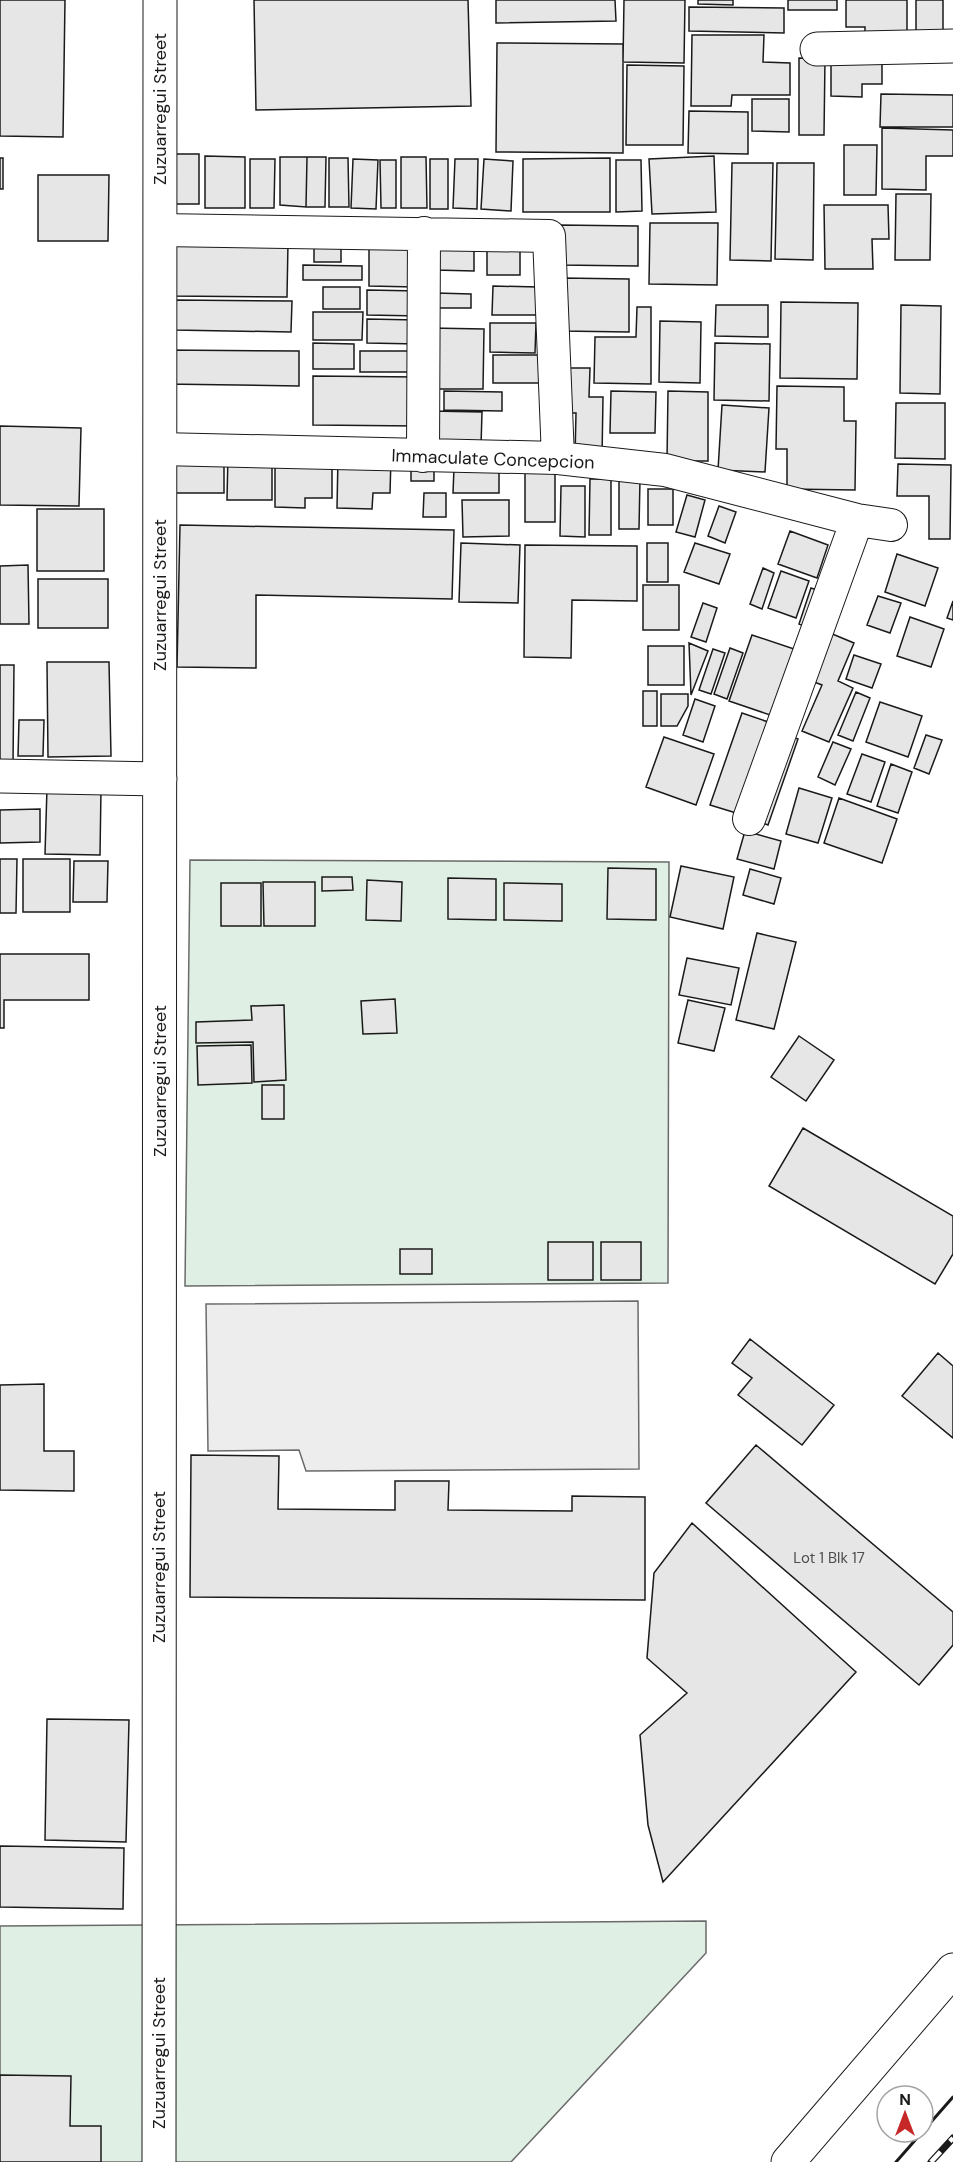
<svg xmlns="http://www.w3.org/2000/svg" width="953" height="2162" font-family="'DM Sans',sans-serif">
	<rect width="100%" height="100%" fill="#fff"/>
	<path fill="#e0efe3" stroke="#6a6a6a" stroke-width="1.5" d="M190 860 669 862 668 1283 185 1286Z
		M706 1921V1953L511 2162H0V1926Z"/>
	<path fill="#ededed" stroke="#6a6a6a" stroke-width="1.5" d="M638 1301 639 1469 306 1471 299 1450 208 1451 206 1304Z"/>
	<path fill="#e6e6e6" stroke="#1a1a1a" stroke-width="1.5" d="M0 0H65L63 137 0 136Z
		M254 0H468L471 106 256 110Z
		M496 0H615L616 21 496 23Z
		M624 0H685L684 63 623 62Z
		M698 0H733V5L698 4Z
		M788 0H837V10H788Z
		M846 0H907V38H865V27H846Z
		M916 0H943V42H916Z
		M689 7 784 8V33L689 31Z
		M692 35H764L763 62 790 63V95H732L731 106H691Z
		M497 43 623 44V153L496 152Z
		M831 49H882V84H862V97L831 96Z
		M799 58 825 59 824 135H799Z
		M627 65 684 66 683 145H626Z
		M881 94 953 95V127H880Z
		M752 99H789V132L752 131Z
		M689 111 748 112V154L688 153Z
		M882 128 953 130V156H926V190L882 189Z
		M844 145H877L876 195H844Z
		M168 154H199V204H168Z
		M205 156 245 157V208H205Z
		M714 156 716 212 652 214 649 159Z
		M280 157H307L306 207 280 205Z
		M307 157H326L325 207H306Z
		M401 157H426L427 208H401Z
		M0 158H3V189H0Z
		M329 158H348L349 207H329Z
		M610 158V212H523V159Z
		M250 159H275L274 208H250Z
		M353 159 378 160 376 209 351 208Z
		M430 159H448V209H430Z
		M455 159H478L477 209 453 208Z
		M484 159 513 161 511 211 481 209Z
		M380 160H396V208H381Z
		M616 160H641L642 211 616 212Z
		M732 163H773L771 261 730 260Z
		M777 163H814L813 260 775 259Z
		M38 175H109L108 241H38Z
		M896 194H931L930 260H895Z
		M824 205H888L889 239H872L873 269H825Z
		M650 223H718L717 285 649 284Z
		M559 225 638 226V266L559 265Z
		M314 237H341V262H314Z
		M487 238H520V275H487Z
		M369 241 416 242 415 287 369 286Z
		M168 242 288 243 287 297 168 296Z
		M435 244 474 245V271L435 270Z
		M303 265 362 266V280H303Z
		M562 278 629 279V332L561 331Z
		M493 286 538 287V315H492Z
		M323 287H360V309H323Z
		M367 290 419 291V316L367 315Z
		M436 293 471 294V308H436Z
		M175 300 292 301 291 332 174 330Z
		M781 302 858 303 857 379 780 378Z
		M716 305H768V337L715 336Z
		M901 305 941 306 940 394 900 393Z
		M637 307H651V384L594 383 595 337H636Z
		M313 312H363L362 340H313Z
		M367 319 418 320V344L367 343Z
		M660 321 701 322 700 383 659 382Z
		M490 323H536L535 353 490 352Z
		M430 328 484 329 483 389H430Z
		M313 343 354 344V369H313Z
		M715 343 770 344 769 401 714 400Z
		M164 350 299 351V386L163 384Z
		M360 351H414V372H360Z
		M493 355H548V383H493Z
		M562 368H590L589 397H603L602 458H575L576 413H561Z
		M313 376 418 377 417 426 313 425Z
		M777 386 844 387V421H856L855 490 787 489V449H776Z
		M444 391 502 392V411L444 410Z
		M611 391 656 392 655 433H610Z
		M668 391 708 392V461H667Z
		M896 403H945V459L895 458Z
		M722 405 769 408 765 472 718 470Z
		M430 411 482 412 481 446 430 445Z
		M0 426 81 428 79 506 0 505Z
		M168 453H224V493H168Z
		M228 454 272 455V500H227Z
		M275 455 332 456V498H305V508L275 507Z
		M338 457 391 458 390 493H373L372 509 337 508Z
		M411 457H434V481H411Z
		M898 464 951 465 950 539H929V496H897Z
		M454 468H499V493H453Z
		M525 473H555V522H525Z
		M590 479H611V535H589Z
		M619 479H640L639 529H619Z
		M561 486H585V537L560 536Z
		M648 489H673V525H648Z
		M424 493H446V517H423Z
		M687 495 705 500 695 537 676 532Z
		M462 500H509V536L463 537Z
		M719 506 736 512 725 543 708 536Z
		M37 509H104V571H37Z
		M180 525 454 530 452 599 256 595V668L177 667Z
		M790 531 828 545 817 578 778 564Z
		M461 543 520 545 518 603 459 602Z
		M647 543H668V582H647Z
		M695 543 730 554 719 584 684 572Z
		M525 545 637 546V601L572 600 571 658 524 657Z
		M897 554 938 568 925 606 885 592Z
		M28 565 29 624H0V566Z
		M763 568 774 573 762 609 750 604Z
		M781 571 809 581 796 618 768 608Z
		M38 579H108V628H38Z
		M643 585H679V630H643Z
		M811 588 826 593 813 629 799 624Z
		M878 596 901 603 890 633 867 625Z
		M953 601V620L947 618Z
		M703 603 717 608 706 642 691 637Z
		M910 617 944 629 931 667 897 656Z
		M830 633 854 643 838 681 853 688 829 742 802 731 822 685 809 680Z
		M752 635 803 652 779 718 729 701Z
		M689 643 708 651 691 695Z
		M648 646H684V685H648Z
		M730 648 743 653 727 699 714 694Z
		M713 649 725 653 711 694 699 690Z
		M854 655 881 664 872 688 846 679Z
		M47 662H109L111 756 48 757Z
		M0 665H14L13 765H0Z
		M643 691H657V726H643Z
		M856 692 870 698 853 741 838 735Z
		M661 694H688V706L677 726H661Z
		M695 699 715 706 703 742 683 735Z
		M880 702 922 716 908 757 866 742Z
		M742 713 777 725 746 816 710 805Z
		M19 720H44L43 756H18Z
		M786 735 798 739 768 825 755 820Z
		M926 735 942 740 929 774 914 768Z
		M664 737 714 754 696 805 646 787Z
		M833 742 851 749 835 785 818 777Z
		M862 754 885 762 871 802 847 794Z
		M891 764 912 772 898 813 877 806Z
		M47 788 101 789 100 855 45 854Z
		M799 788 832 798 818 843 786 834Z
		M839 798 897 819 882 863 824 843Z
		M40 809V842L0 843V810Z
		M745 831 781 841 774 869 737 859Z
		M0 859H17L16 913H0Z
		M23 859H70V912H23Z
		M74 861H108L107 902H73Z
		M681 866 734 877 723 929 670 917Z
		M608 868 656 869V920L607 919Z
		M750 869 781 878 774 904 743 895Z
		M322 877H352L353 890 322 891Z
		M448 878 496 879V920L448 919Z
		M367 880 402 882 401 921 366 920Z
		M263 882H315V926H264Z
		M221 883H261V926H221Z
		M504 883 562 884V921L504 920Z
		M757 933 796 942 774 1029 736 1020Z
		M0 954H89V1000H4V1028H0Z
		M687 958 739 968 731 1005 679 995Z
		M395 999 397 1033 363 1034 361 1001Z
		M688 1000 725 1008 714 1051 678 1043Z
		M284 1005 286 1080 254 1082 253 1042 196 1043V1022L252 1020 251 1006Z
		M799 1036 834 1060 806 1101 771 1077Z
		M251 1045 252 1083 198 1085 197 1046Z
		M262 1085H284V1119H262Z
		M803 1128 953 1216V1254L935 1284 769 1186Z
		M548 1242H593V1280H548Z
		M601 1242H641V1280H601Z
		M400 1249H432V1274H400Z
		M750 1339 834 1405 802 1445 738 1395 752 1378 732 1363Z
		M938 1353 953 1366V1438L902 1396Z
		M44 1384V1451H74V1491L0 1490V1385Z
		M756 1445 953 1612V1645L919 1685 706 1503Z
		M191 1455 279 1456 278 1509 395 1510V1481H449L448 1510 572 1511V1496L645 1497V1600L190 1597Z
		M692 1523 856 1672 663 1882 648 1825 640 1735 687 1693 647 1658 654 1573Z
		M47 1719 129 1720 126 1842 45 1840Z
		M0 1846 124 1848 123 1909 0 1907Z
		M0 2075 71 2076 70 2126H101V2162H0Z"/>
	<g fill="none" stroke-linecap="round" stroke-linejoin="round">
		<g stroke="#1a1a1a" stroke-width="34">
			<path id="pedestrian" d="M160 230 549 236 558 458
				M160 449 558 458 665 470 857 520 891 525
				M423 456 424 233
				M749 819 857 520"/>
		</g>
		<g stroke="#1a1a1a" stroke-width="35">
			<path id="minor" d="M817 49 953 46
				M0 776 160 779
				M159 2162 160 0"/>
		</g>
		<g stroke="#1a1a1a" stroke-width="35">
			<path id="primary" d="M788 2162 953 1970"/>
		</g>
		<use href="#pedestrian" stroke="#fff" stroke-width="32"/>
		<use href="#minor" stroke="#fff" stroke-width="33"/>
		<use href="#primary" stroke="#fff" stroke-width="33"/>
		<g stroke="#1a1a1a" stroke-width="7">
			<path id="rail" d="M931 2162 953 2138"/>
		</g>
		<use href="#rail" stroke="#fff" stroke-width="4.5" stroke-dasharray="14" stroke-linecap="butt"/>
		<path stroke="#1a1a1a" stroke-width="3" d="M896 2162 953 2097"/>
	</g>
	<g text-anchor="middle" stroke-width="4.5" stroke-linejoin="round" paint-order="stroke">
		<g font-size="15" fill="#4d4d4d">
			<text x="829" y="1563">Lot 1 Blk 17</text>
		</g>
		<g font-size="18" fill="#1a1a1a" stroke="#fff">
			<text transform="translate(160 109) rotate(-90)" y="6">Zuzuarregui Street</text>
			<text transform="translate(493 459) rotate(2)" y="6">Immaculate Concepcion</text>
			<text transform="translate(160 595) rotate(-90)" y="6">Zuzuarregui Street</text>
			<text transform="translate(160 1081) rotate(-90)" y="6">Zuzuarregui Street</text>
			<text transform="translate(159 1567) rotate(-90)" y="6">Zuzuarregui Street</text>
			<text transform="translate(159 2053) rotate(-90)" y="6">Zuzuarregui Street</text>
		</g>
	</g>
	<g transform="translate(905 2114)"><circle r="28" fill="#ffffff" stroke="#a3a3a3" stroke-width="1.5"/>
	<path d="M0-4.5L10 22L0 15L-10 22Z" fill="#c62828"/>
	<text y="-9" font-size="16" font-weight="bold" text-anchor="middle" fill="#1a1a1a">N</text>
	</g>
</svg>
